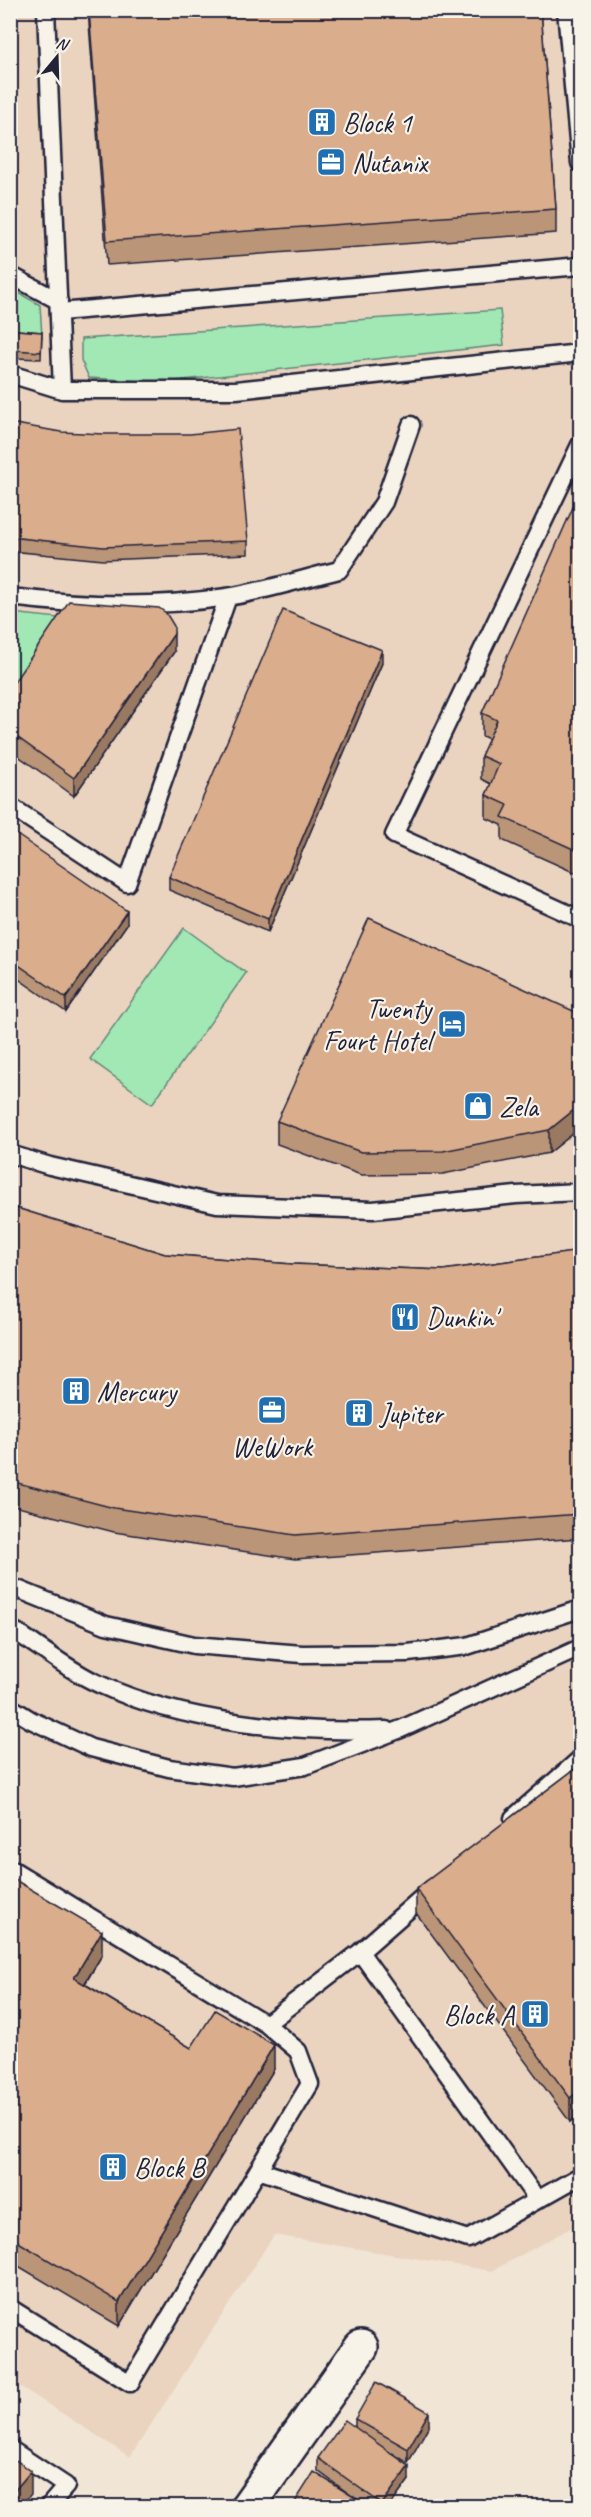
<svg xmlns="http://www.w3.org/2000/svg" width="591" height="2517" font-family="Caveat,sans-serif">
	<rect width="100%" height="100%" fill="#f1e5d6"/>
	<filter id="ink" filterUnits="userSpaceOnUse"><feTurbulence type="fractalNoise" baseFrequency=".0167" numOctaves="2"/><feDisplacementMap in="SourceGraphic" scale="12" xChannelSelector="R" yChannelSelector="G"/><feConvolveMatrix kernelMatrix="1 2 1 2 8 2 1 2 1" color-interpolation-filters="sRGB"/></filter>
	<g filter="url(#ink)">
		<path fill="#ead4c0" d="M10 11H580V2223L492 2271 274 2235 130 2457 10 2380Z"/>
		<path fill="#a2e8b5" stroke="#628578" stroke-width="1.5" d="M10 288 40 305 42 337 14 335 13 355 10 354Z
			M500 310 504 345 164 382 89 378 81 360V339Z
			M11 613 69 619 11 707Z
			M184 928 246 973 152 1104 90 1059Z"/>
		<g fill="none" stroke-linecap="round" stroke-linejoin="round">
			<g stroke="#22223b" stroke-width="21">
				<path id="lane" d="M46 10 62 390
					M566 10 580 163
					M10 275 59 301
					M60 312 580 266
					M10 374 62 390H236L580 353
					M580 445 394 835 580 919
					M10 597C82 606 155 608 227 597 265 591 302 579 339 570L384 502 411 425
					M10 806 127 883 228 597
					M10 1154 50 1166 217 1204 373 1210 516 1195 580 1192
					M10 1586 106 1625 194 1645 302 1654 408 1653 467 1646 580 1609
					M10 1628C37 1645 71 1672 99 1684 183 1723 294 1733 386 1730
					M10 1707 31 1720 91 1748 169 1768 233 1777 305 1766 401 1729 580 1648
					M513 1818 580 1759
					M10 1868 266 2024 298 2051 310 2084 130 2383 10 2308
					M360 1952 537 2199
					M266 2024 360 1952 433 1888
					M258 2170 468 2239 580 2176
					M10 2449 66 2486 49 2506"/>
			</g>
			<g stroke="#22223b" stroke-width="38">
				<path id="street" d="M248 2506 361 2347"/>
			</g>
			<use href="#lane" stroke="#f7f3e8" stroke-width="16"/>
			<use href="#street" stroke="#f7f3e8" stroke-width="33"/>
		</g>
		<path fill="#bb9578" stroke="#22223b" stroke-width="1.5" d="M88 10H541L556 209V233L107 265Z
			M16 330 42 332 41 359 15 358Z
			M10 423 248 541V554L103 560 10 551Z
			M580 497V875L502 840V825L486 818V795L491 784 481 779V756L489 739 482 736V713Z
			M174 652 74 796 10 750V688Z
			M382 663 268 932 169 890V877Z
			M10 830 127 924 66 1012 10 973Z
			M580 1014V1128L549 1153 443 1174 361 1175 277 1144V1121Z
			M10 1206 165 1254 292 1264 443 1270 580 1251V1538L295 1559 114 1532 10 1505Z
			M580 1765V2114L570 2122 416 1913V1889Z
			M10 1877 102 1955 85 1984 191 2048 274 2069 119 2326 10 2261Z
			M355 2419 429 2425 408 2463 392 2453 409 2480 390 2506H293V2505L352 2496 318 2471V2458L355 2427Z"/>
		<path fill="#997962" stroke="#22223b" stroke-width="1.5" d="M174 634V652L74 796V778Z
			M382 650V663L268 932V919Z
			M127 911V924L66 1012V998Z
			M580 1105V1128L549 1153V1130Z
			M102 1931V1955L74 2001V1978Z
			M274 2045V2069L119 2326V2302Z
			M580 2090V2114L570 2122V2098Z
			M429 2412V2425L408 2463V2449Z
			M409 2466V2480L390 2506H382V2504Z
			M31 2471V2494L21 2506H10V2496Z"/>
		<path fill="#daad8c" stroke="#22223b" stroke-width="1.5" d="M89 10H541L556 209 107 241Z
			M16 330 42 332 41 352 15 350Z
			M10 423 61 432 104 434H190L238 429 248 541 103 547 10 537Z
			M578 496 580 497V852L502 817 508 805 486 795 499 764 481 756 497 720 482 713Z
			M69 601 159 608 166 613 174 626V634L74 778 10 732V688Z
			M283 610 382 650 268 919 169 877Z
			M10 830 127 911 66 998 10 959Z
			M369 918 580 1014V1105L549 1130 443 1151 361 1152 277 1121Z
			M10 1206 165 1254 292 1264 443 1270 580 1251V1514L295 1535 114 1508 10 1481Z
			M580 1765V2090L570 2098 416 1889Z
			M10 1877 102 1931 74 1978 191 2048 215 2010 274 2045 119 2302 10 2237Z
			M376 2382 429 2412 408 2449 355 2419Z
			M345 2420 409 2466 382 2504 318 2458Z
			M10 2456 31 2471 10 2496Z
			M314 2472 368 2506H296L293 2505Z"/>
	</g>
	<defs>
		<g id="building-square" transform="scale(1.5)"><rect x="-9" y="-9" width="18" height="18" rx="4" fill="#1f6fb2" stroke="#f7f3e8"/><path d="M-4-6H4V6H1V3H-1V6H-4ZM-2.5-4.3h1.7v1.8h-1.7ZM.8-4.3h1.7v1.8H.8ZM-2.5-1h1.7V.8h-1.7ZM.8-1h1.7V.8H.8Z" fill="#fff"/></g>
		<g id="office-square" transform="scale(1.5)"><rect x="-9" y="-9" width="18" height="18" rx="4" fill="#1f6fb2" stroke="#f7f3e8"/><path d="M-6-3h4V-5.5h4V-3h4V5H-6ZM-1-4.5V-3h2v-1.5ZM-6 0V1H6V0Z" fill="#fff"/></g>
		<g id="hotel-square" transform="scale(1.5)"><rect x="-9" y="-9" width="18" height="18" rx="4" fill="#1f6fb2" stroke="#f7f3e8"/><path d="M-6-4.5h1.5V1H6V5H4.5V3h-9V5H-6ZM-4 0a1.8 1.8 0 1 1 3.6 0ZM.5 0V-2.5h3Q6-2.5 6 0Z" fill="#fff"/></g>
		<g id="shop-square" transform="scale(1.5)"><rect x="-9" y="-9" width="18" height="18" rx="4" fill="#1f6fb2" stroke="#f7f3e8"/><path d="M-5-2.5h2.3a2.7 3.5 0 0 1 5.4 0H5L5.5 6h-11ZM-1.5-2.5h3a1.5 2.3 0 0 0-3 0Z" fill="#fff"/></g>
		<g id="restaurant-square" transform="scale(1.5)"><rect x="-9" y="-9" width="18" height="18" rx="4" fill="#1f6fb2" stroke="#f7f3e8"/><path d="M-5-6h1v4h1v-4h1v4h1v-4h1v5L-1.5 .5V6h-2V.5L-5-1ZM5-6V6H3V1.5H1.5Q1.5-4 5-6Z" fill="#fff"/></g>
	</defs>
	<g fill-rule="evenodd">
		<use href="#building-square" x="322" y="122"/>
		<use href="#office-square" x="331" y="162"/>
		<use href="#hotel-square" x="452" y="1024"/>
		<use href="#shop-square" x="478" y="1106"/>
		<use href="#restaurant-square" x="405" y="1317"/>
		<use href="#building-square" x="76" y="1391"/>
		<use href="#office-square" x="272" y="1410"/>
		<use href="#building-square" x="359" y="1413"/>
		<use href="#building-square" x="535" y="2014"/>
		<use href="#building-square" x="113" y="2167"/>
	</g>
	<g text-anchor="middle" stroke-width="4.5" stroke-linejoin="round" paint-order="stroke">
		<g font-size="28" fill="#22223b" stroke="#f7f3e8" text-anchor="start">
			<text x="343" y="132">Block 1</text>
			<text x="352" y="172">Nutanix</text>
			<text x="431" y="1018" text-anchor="end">Twenty<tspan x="431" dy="32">Fourt Hotel</tspan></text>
			<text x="499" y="1116">Zela</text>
			<text x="426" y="1327">Dunkin'</text>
			<text x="97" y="1401">Mercury</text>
			<text x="380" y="1423">Jupiter</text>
			<text x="272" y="1456" text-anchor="middle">WeWork</text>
			<text x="514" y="2024" text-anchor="end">Block A</text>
			<text x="134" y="2177">Block B</text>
		</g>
	</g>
	<rect width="591" height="2517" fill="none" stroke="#f7f3e8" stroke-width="36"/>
	<rect x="18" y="18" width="555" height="2481" fill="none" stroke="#22223b" stroke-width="2" filter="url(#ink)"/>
	<g transform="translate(57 57) rotate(19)" stroke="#f7f3e8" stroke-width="4.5" paint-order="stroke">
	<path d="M0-4.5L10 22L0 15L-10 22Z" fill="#22223b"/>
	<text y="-9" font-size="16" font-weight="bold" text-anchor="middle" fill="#22223b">N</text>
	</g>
</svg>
